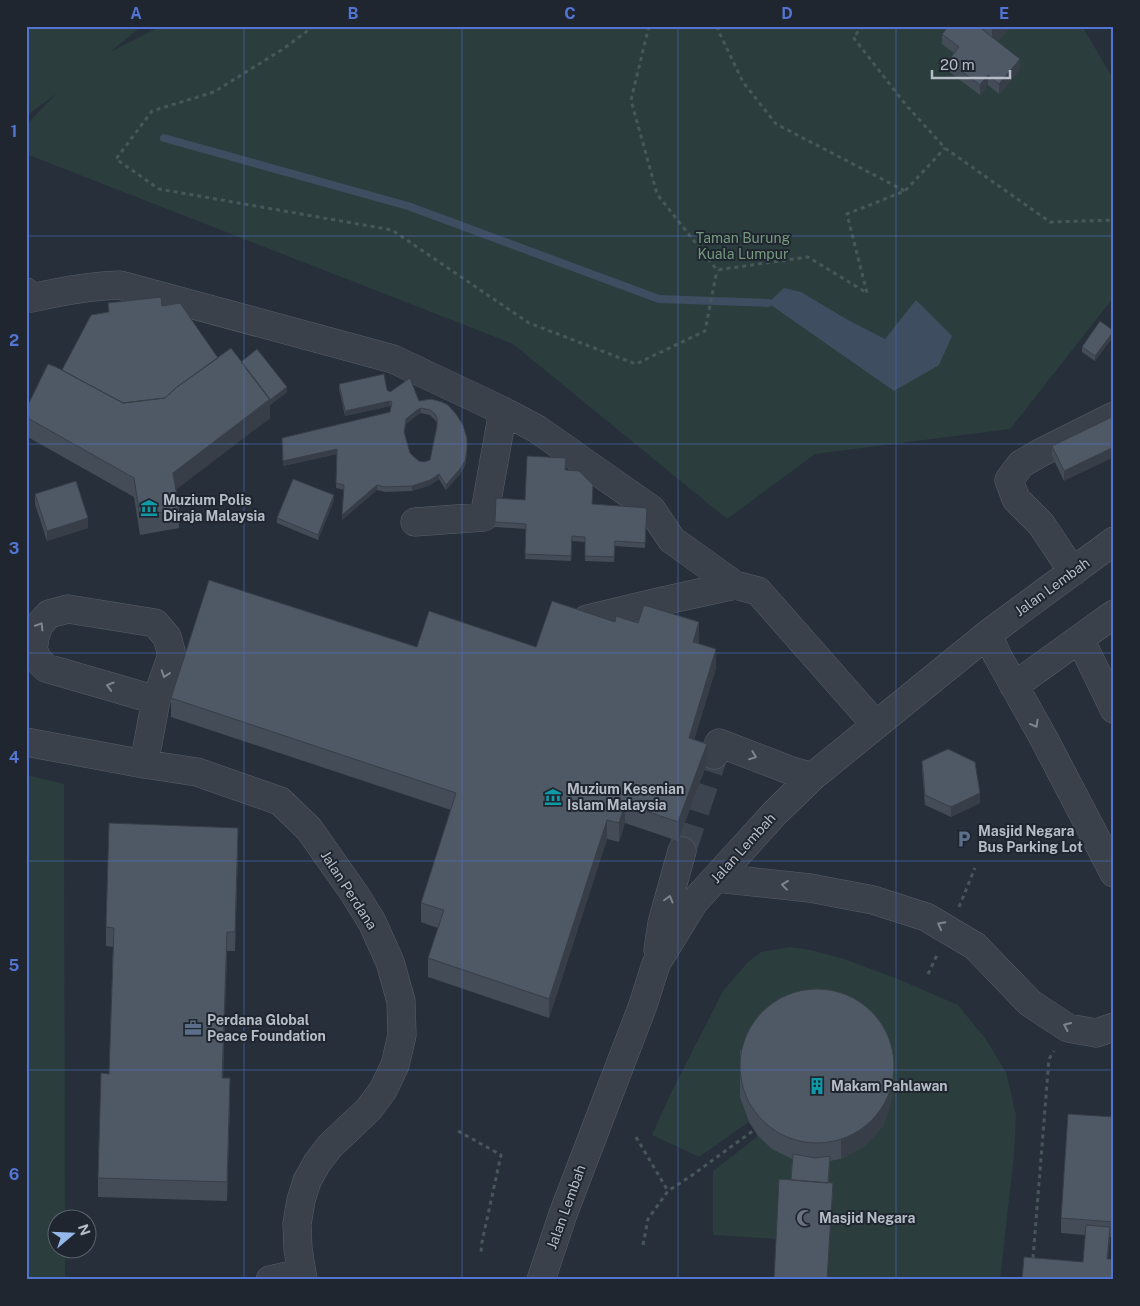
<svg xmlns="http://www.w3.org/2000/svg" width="1140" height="1306" font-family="'Public Sans',sans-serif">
	<rect width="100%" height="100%" fill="#262f3a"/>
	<path fill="#2b3d3d" d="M26 26H142L110 52 161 26H1082L1114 80V297L1010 429 815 454 727 519 513 344 26 154V125L56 94 26 116Z
		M26 775 64 784 65 1218H58V1248L65 1249V1280H26Z
		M790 947 811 950 844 959 898 979 958 1005 985 1038 1006 1072 1016 1115 1014 1155 1000 1280H828L833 1198 828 1197 830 1161 841 1159 865 1146 749 1122 699 1157 652 1135 670 1095 723 991 747 963 761 952Z
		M758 1136 772 1149 793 1159 790 1195 777 1239 713 1235V1171Z"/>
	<path fill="#3e4d60" d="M784 288 801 292 848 320 885 339 916 300 952 336 939 365 894 391 768 303Z"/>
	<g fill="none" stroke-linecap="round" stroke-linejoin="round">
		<path stroke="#3e4d60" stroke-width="8" d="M164 138 408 206 659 299 768 303"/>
		<path stroke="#3b444f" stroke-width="28" stroke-dasharray="28 14" stroke-linecap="butt" d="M682 851 714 755"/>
		<g stroke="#585f68" stroke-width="29">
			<path id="minor" d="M26 292 32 298C62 291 89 286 120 285L393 359 503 411 537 429 651 509 672 540 735 585
				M415 522 484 517 503 411
				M1073 572 1041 524 1016 499 1009 480 1021 464 1040 453 1114 416
				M587 619 658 602 735 585 758 591 876 725
				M988 634 997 655 1043 737 1114 873
				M1080 639 1114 709
				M1014 686 1114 614
				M26 742 144 764 197 772 280 801 309 829 354 893 372 922 390 962 401 1001 402 1035 395 1065 383 1090 369 1109 330 1146 317 1163 307 1181 301 1200 297 1224 298 1249 303 1280
				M714 755 719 743 792 771 812 777
				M144 764 156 700 172 655 167 637 155 623 68 609 49 614 39 625 35 637 33 650 38 660 46 668 156 700
				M717 878 810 888 873 900 926 917 975 946 1030 1003 1068 1028 1096 1033 1114 1027
				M658 950 662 923 682 851
				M270 1280 301 1273
				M541 1280 563 1214 643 1005 656 964 694 902 775 813 812 777 988 634 1114 541"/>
		</g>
		<path stroke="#48585a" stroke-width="3" stroke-dasharray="4 4" stroke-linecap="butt" d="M314 26 283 49 214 92 152 111 116 159 159 189 392 230 529 323 636 364 705 331 717 270
			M649 26 631 100 657 194 717 270 808 257 867 293 847 214 905 191 945 148
			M718 26V30L743 82 776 124 905 191
			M864 26 853 37 906 105 945 148 1050 222 1114 220
			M959 907 975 868
			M928 974 938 953
			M458 1131 501 1155 482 1242 481 1252
			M636 1137 668 1191
			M643 1245 648 1219 668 1191 691 1176 754 1130
			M1033 1258 1049 1059 1054 1051"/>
		<use href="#minor" stroke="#3a414a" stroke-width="28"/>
	</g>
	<path fill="#444d57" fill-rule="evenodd" d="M949 26H1011L997 42 1020 69 999 94 988 85 980 95 948 71V61L954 53 942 44V34Z
		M108 303 162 306 218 358 241 362 287 392 270 405V418L176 489 179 509V528L140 535 134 497 26 436V409L62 370 109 312Z
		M1100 321 1095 361 1082 352V347Z
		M339 384 387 390 390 392 419 401 431 399 467 454 465 466 460 474 446 490 439 479 430 485 412 491 385 492 377 490 342 520 344 490 336 488 337 454 283 466 282 438 390 412 391 406H390L345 416 339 389ZM421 413 430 415 435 420 437 423V427L430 460 424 462 419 461 414 457 410 453 404 434 406 424 417 415Z
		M1114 416 1064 481 1052 456V446Z
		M566 470 592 504 647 513 645 548 615 546 614 562 585 561V542L572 541 571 561 525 559 526 529 495 527 496 498 525 500Z
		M35 494 88 528 47 541 35 504Z
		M334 500 318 540 277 523V518Z
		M615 622 699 642V644L716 668 694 740 707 763 678 841 625 823 619 842 607 839 549 1018 428 977V958L438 928 421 922V903L451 810 171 717V698L417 647H536Z
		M922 761 980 803 951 817 925 805 922 770Z
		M238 847 235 951H227L223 1078 230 1097 227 1201 98 1197V1178L109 1074 113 947 106 946V927Z
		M740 1050 894 1076 892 1100 883 1126 865 1146 841 1159 830 1161 829 1183 833 1197 791 1180 792 1159 772 1149 758 1136 749 1122 740 1097Z
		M1114 1117V1237H1110L1108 1259H1112L1114 1280 1083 1262 1085 1235 1061 1233V1218Z"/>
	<path fill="#373e47" d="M994 26H1011L992 48V29Z
		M1020 59V69L999 94V84Z
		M988 75V85L980 95V85Z
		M1114 331V336L1095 361V356Z
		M287 387V392L270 405V418L173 492V473Z
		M390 401V406L345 416V411Z
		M421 408V413L417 415 406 424 404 437V432L406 419 417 410Z
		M1114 447V457L1064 481V471Z
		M337 449V454L283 466V461Z
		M467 449V454L465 466 460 474 446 490V485Z
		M439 474V479L430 485 412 491V486Z
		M377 485V490L342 520V515Z
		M334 495V500L318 540V535Z
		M88 518V528L47 541V531Z
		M699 622V642L693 661V642Z
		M716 649V668L689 757V738Z
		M707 744V763L678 841V822Z
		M980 793V803L951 817V807Z
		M625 804V823L619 842V823Z
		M607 820V839L549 1018V999Z
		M238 828V847L235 951V932Z
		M227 932V951L222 1097V1078Z
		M894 1057 892 1100 883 1126 865 1146 841 1159V1140Z
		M230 1078V1097L227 1201V1182Z
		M833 1183V1197L828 1280H827Z
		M1110 1227V1237L1107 1269V1259Z"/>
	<path fill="#4f5965" stroke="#373e47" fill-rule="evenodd" d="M949 26H978L1020 59 999 84 988 75 980 85 948 61 959 47 942 34Z
		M161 297 162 306 180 303 218 358 177 387 165 398 123 403 62 370 91 315 109 312 108 303Z
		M1100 321 1114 331 1095 356 1082 347Z
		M231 348 270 399 173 473 179 509 140 516 134 478 26 417V409L48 364 56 367 123 403 165 398 177 387Z
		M257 349 287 387 270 400 241 362Z
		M384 374 387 390 390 392 410 378 419 401 431 399 442 402 448 405 456 414 463 425 467 438V449L465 461 460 469 446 485 439 474 430 480 412 486 385 487 377 485 342 515 344 485 336 483 337 449 283 461 282 438 390 412 392 402 390 401 345 411 339 384ZM421 408 430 410 435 414 437 418V426L430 460 424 462 419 461 414 457 410 453 404 432 406 419 417 410Z
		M1114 416V447L1064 471 1052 446Z
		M527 456 566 458 565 470 579 471 593 485 592 504 647 508 645 543 615 541 614 557 585 556V537L572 536 571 556 525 554 526 524 495 522 496 498 525 500Z
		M293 479 334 495 318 535 277 518Z
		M76 481 88 518 47 531 35 494Z
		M209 580 417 647 429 611 536 647 552 601 615 622 616 616 638 623 644 605 699 622 693 642 716 649 689 738 707 744 678 822 625 804 619 823 607 820 549 999 428 958 444 910 421 903 456 793 171 698Z
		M948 749 975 762 980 793 951 807 925 795 922 761Z
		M109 823 238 828 235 932H227L222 1078H230L227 1182 98 1178 101 1073 109 1074 114 928 106 927Z
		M740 1066a77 77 0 1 1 154 0a77 77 0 1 1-154 0Z
		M1068 1114 1114 1117V1222L1061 1218Z
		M793 1154 815 1158 830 1156 828 1183 791 1180Z
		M779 1179 833 1183 827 1280H774Z
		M1086 1225 1110 1227 1107 1259H1112L1113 1253H1114V1280H1022L1024 1257 1083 1262Z
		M871 1277 920 1280H871Z"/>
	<defs><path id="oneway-chevron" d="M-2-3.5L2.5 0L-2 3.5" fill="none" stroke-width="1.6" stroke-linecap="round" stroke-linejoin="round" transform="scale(1.25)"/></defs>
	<g stroke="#7e858e">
		<use href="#oneway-chevron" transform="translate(40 626) rotate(-58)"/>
		<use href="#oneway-chevron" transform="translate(165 674) rotate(109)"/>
		<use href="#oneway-chevron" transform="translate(110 686) rotate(-164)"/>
		<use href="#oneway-chevron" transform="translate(1035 724) rotate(61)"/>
		<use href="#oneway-chevron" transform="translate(753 756) rotate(21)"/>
		<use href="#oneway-chevron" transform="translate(785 885) rotate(-173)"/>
		<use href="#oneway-chevron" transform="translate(669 899) rotate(-75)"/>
		<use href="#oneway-chevron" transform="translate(941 925) rotate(-152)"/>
		<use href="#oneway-chevron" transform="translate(1067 1026) rotate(-156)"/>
	</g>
	<path fill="none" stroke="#5274d2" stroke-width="1" stroke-opacity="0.55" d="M244 26V1280M462 26V1280M678 26V1280M896 26V1280M26 236H1114M26 444H1114M26 653H1114M26 861H1114M26 1070H1114"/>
	<defs>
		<g id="museum-bare" transform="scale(1.35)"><path d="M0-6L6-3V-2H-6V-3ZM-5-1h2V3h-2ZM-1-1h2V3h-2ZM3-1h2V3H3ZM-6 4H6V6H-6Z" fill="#0f9aa8" stroke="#1f262f" stroke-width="2.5" paint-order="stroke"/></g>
		<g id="parking-bare" transform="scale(1.35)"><path d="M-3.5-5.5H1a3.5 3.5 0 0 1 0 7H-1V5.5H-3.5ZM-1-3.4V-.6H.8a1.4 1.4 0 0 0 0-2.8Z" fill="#5c6f8a" stroke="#1f262f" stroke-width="2.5" paint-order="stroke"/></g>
		<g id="office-bare" transform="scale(1.35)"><path d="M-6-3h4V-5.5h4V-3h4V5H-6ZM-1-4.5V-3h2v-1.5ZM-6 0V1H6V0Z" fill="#5c6f8a" stroke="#1f262f" stroke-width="2.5" paint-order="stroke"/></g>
		<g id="building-bare" transform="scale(1.35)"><path d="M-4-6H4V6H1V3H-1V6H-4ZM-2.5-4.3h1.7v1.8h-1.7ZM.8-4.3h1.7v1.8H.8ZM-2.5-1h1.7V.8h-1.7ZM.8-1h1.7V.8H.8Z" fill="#0f9aa8" stroke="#1f262f" stroke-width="2.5" paint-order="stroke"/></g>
		<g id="mosque-bare" transform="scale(1.35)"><path d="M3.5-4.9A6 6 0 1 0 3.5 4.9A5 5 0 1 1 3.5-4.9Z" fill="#6b7280" stroke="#1f262f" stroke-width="2.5" paint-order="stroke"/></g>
	</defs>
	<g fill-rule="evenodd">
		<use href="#museum-bare" x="149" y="508"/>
		<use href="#museum-bare" x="553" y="797"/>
		<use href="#parking-bare" x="964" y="839"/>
		<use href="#office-bare" x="193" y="1028"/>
		<use href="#building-bare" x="817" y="1086"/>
		<use href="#mosque-bare" x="805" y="1218"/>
	</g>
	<g text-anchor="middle" stroke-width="4" stroke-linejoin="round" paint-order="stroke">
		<g font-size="14" fill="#76997e" stroke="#1f262f">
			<text x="743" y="243">Taman Burung<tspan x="743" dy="16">Kuala Lumpur</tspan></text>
		</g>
		<g font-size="14" font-weight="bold" fill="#b5bcc6" stroke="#1f262f" text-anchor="start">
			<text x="163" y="505">Muzium Polis<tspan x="163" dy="16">Diraja Malaysia</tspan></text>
			<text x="567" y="794">Muzium Kesenian<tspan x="567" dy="16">Islam Malaysia</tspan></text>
			<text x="978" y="836">Masjid Negara<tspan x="978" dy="16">Bus Parking Lot</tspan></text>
			<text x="207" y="1025">Perdana Global<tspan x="207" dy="16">Peace Foundation</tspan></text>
			<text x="831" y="1091">Makam Pahlawan</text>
			<text x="819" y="1223">Masjid Negara</text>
		</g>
		<g font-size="14" fill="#b5bcc6" stroke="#1f262f">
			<text transform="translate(1052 587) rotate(-36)" y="5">Jalan Lembah</text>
			<text transform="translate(743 848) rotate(-48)" y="5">Jalan Lembah</text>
			<text transform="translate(349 890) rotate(57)" y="5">Jalan Perdana</text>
			<text transform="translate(566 1207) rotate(-70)" y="5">Jalan Lembah</text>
		</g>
	</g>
	<rect width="1140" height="1306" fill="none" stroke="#1f262f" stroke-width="55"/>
	<g transform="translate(72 1234) rotate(71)"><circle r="24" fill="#1f262f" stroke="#5b626b"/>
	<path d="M0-4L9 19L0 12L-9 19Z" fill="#95b8eb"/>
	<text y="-8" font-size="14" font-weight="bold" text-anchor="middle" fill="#b5bcc6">N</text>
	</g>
	<path d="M932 70v8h78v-8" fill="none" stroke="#b5bcc6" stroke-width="2.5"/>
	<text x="940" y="70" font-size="15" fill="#b5bcc6" stroke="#1f262f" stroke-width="4" paint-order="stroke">20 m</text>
	<rect x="28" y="28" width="1084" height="1250" fill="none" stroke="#5274d2" stroke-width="2"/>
	<g font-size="16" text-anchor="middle" font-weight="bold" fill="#5274d2">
		<text x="136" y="19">A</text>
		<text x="353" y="19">B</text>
		<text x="570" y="19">C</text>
		<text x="787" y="19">D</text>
		<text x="1004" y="19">E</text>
		<text x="14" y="137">1</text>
		<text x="14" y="346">2</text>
		<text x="14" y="554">3</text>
		<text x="14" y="763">4</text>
		<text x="14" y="971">5</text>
		<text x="14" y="1180">6</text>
	</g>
</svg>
